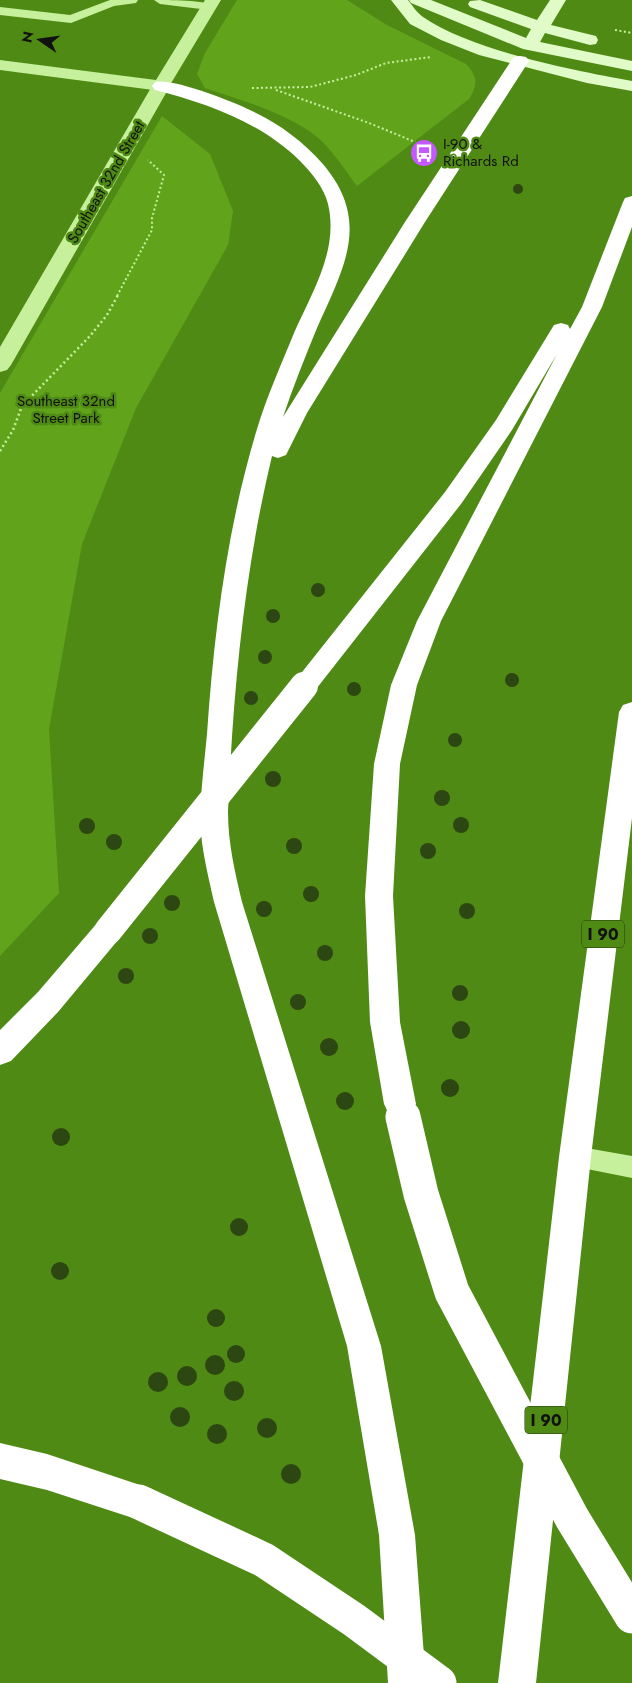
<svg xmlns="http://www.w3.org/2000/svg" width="632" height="1683" font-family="Jost,sans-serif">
	<rect width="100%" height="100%" fill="#4f8a14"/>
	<path fill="#61a41c" d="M237 0H347L387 25 466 64C478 77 478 85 469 99L357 186C343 167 328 143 309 131 277 110 240 100 205 88L197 74 205 53Z
		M162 116 210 154 233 211 228 245 136 408 82 544 49 729 59 893 0 956V393Z"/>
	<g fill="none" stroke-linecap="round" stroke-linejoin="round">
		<path stroke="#c6f09b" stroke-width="2" stroke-dasharray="2 2.5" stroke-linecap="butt" d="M615 30 632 33
			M252 88 310 87 356 75 386 63 431 57
			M276 90 369 123 432 149
			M117 296 152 230V218L164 175 148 160"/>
		<path stroke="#c6f09b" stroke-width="2.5" stroke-dasharray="2 3" stroke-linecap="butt" d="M0 451 13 430 22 406 90 336 107 315 118 295"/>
		<path fill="#c6f09b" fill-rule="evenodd" d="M110 0H138L136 3 114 6 71 23 0 15V7L70 15Z
			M154 0C168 0 206 0 215 6L209 10 160 4Z
			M575 1146 632 1156V1178L567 1165 563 1157 567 1149Z"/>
		<path fill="#c6f09b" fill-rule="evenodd" d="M161 81 167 82 170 86 11 365 7 370 0 372V347L152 86 155 82Z"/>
		<path fill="#c6f09b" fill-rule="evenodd" d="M205 0H221L167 90 161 91 0 70V60L156 80Z"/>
		<path fill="#e1fbc8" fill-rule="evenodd" d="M391 0H408C412 5 417 13 423 17 473 51 572 70 632 81V91L587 83 479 55 441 40 410 24Z
			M409 0H431L526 38 531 29 470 7 468 4 470 1 480 0 537 20 550 0H566L551 25 596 36 598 40 596 44 590 45 545 33 540 42 632 61V71L523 49 411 3Z"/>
		<path fill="#fff" fill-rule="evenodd" d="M520 56 526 57 529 61 425 222 307 413 286 455 278 458 272 456C244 572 233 692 228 812 228 843 235 872 242 902L381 1346 415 1535 426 1683H388L379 1535 347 1346 214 902C209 879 203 856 201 833 199 800 204 767 207 734 214 632 227 528 257 429 267 396 281 365 294 333 312 292 339 250 328 204 324 188 312 173 300 161 260 122 209 104 155 90L152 86 155 82C174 78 237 103 256 113 281 125 303 142 322 163 372 221 344 267 317 328 305 357 293 387 283 417L405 222 511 61 514 57Z
			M632 196V227L602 307 441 621 417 685 400 764 393 896 400 1022 416 1104 411 1114 400 1119 389 1114 384 1104 370 1022 365 896 374 764 391 685 417 621 557 354 512 430 461 504 313 693 304 696 295 693 291 686 445 492 496 420 554 325 561 323 568 325 570 329 582 307 623 202 625 198Z
			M632 702V818L591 1157 536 1683H498L559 1157 619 712 623 705Z
			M108 918 118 922 122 931 118 940 58 1012 11 1061 0 1065V1030L38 992 98 922Z
			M0 1443 47 1454 152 1489 157 1502 152 1515 139 1520 47 1490 0 1479Z"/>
		<path stroke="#fff" stroke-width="28" d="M108 931 304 686
			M400 1104 403 1118"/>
		<path stroke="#fff" stroke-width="35" d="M403 1117 421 1194 452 1292 572 1518 632 1616
			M139 1502 264 1560 354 1620 439 1683"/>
	</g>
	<g fill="#2d4712">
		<circle cx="518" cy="189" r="5"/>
		<circle cx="318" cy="590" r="7"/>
		<circle cx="273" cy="616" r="7"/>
		<circle cx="265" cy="657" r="7"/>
		<circle cx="512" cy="680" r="7"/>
		<circle cx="354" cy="689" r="7"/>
		<circle cx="251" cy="698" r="7"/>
		<circle cx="455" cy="740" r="7"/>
		<circle cx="273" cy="779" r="8"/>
		<circle cx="442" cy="798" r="8"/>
		<circle cx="461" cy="825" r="8"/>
		<circle cx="87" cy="826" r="8"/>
		<circle cx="114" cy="842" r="8"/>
		<circle cx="294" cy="846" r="8"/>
		<circle cx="428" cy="851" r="8"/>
		<circle cx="311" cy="894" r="8"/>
		<circle cx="172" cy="903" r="8"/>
		<circle cx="264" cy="909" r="8"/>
		<circle cx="467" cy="911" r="8"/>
		<circle cx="150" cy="936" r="8"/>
		<circle cx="325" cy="953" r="8"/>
		<circle cx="126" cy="976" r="8"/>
		<circle cx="460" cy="993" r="8"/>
		<circle cx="298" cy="1002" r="8"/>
		<circle cx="461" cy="1030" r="9"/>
		<circle cx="329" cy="1047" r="9"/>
		<circle cx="450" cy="1088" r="9"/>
		<circle cx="345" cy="1101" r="9"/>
		<circle cx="61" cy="1137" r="9"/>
		<circle cx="239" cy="1227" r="9"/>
		<circle cx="60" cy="1271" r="9"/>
		<circle cx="216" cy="1318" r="9"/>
		<circle cx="236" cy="1354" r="9"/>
		<circle cx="215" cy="1365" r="10"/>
		<circle cx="187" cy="1376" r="10"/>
		<circle cx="158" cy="1382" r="10"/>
		<circle cx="234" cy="1391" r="10"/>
		<circle cx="180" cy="1417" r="10"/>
		<circle cx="267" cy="1428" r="10"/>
		<circle cx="217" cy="1434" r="10"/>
		<circle cx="291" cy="1474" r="10"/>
	</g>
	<defs>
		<g id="bus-disc" transform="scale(1.4375)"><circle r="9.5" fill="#c559ff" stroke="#4f8a14"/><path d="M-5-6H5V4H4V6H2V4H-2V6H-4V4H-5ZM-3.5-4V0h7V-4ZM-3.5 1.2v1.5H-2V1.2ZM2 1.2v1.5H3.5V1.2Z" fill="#fff"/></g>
	</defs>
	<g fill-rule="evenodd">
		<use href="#bus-disc" x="424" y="153"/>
	</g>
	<g text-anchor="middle" stroke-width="5" stroke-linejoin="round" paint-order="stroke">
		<g font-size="15" fill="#111" stroke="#4f8a14" text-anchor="start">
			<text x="443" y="149">I-90 &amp;<tspan x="443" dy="17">Richards Rd</tspan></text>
		</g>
		<g font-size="15" fill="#111" stroke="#4f8a14">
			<text transform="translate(106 182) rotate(-60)" y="5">Southeast 32nd Street</text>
		</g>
		<g font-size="15" fill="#111" stroke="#4f8a14">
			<text x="66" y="406">Southeast 32nd<tspan x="66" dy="17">Street Park</tspan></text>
		</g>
		<g fill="#4f8a14" stroke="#243512" stroke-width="1">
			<rect x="582" y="920.5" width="42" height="27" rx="4"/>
			<rect x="525" y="1406.5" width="42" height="27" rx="4"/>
		</g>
		<g font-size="16" font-weight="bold" fill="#111">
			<text x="603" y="940">I 90</text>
			<text x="546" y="1426">I 90</text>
		</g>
	</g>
	<g transform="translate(40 40) rotate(283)" stroke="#4f8a14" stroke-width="4" paint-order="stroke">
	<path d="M0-4L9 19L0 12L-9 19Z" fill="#111111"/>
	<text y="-8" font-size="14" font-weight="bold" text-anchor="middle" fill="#111111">N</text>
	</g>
</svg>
